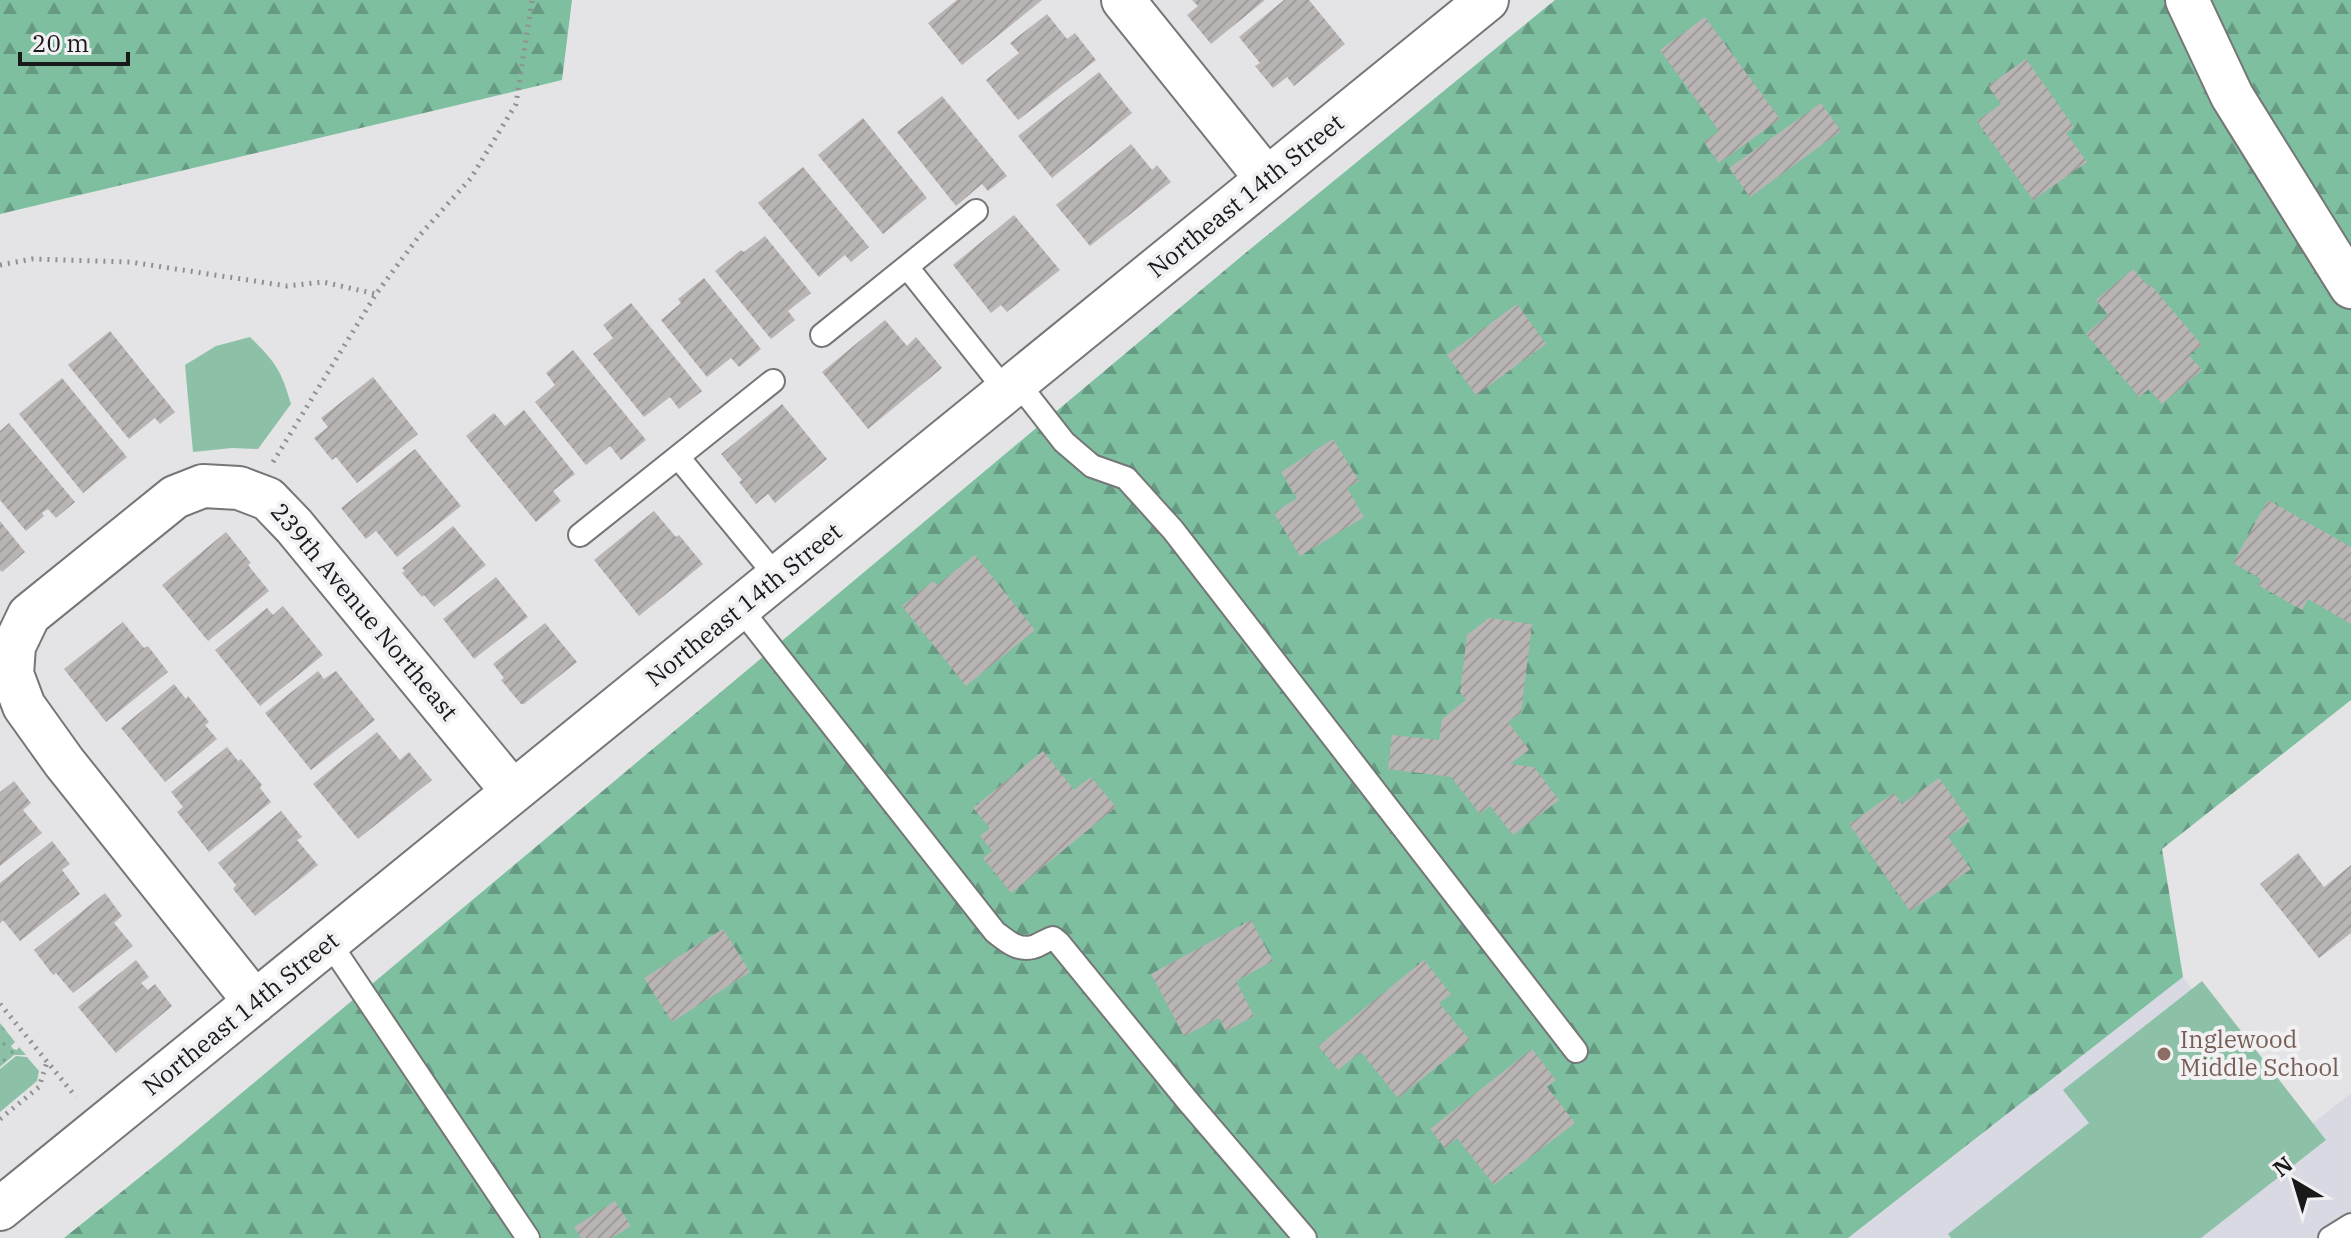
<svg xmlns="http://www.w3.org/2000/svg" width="2351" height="1238" font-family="'IBM Plex Serif',serif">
	<defs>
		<pattern id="grass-dots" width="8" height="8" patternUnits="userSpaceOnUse" patternTransform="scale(2)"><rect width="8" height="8" fill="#8cc1a7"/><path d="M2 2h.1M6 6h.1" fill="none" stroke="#78a58f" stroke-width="1.8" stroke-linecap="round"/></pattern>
		<pattern id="forest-firs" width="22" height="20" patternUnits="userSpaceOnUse" patternTransform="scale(2)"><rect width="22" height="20" fill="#7ebfa0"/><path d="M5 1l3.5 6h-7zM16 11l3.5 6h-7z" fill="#669a82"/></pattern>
		<pattern id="building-hatch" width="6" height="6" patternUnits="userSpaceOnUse" patternTransform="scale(2)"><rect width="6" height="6" fill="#b8b5b4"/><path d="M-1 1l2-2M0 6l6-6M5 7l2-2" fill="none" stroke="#9e9b9a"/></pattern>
	</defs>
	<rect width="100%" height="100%" fill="#e4e4e7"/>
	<path fill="#d9d9e3" d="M2183 977 2303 1131 2351 1093V1238H1848Z"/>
	<path fill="url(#grass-dots)" d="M0 1023 15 1042 11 1046 13 1049 17 1050 19 1047 26 1055H14L0 1067Z"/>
	<path fill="url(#forest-firs)" d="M0 0H572L562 80 0 214Z
		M1555 0H2351V700L2162 849 2183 977 1848 1238H64L170 1153 1243 255Z"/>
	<path fill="#8cc1a7" d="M250 337C275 362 281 369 291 404L258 449 232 448 193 452 185 365 216 346Z
		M2202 981 2326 1140 2201 1238H1951L1948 1234 2089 1123 2063 1090Z
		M16 1056 27 1057 39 1071 37 1081 0 1112V1069Z"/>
	<path fill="url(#building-hatch)" d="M957 0H1042L962 65 928 23Z
		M1192 0H1265L1211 44 1187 15 1198 6Z
		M1284 0H1309L1345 44 1294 86 1287 77 1273 88 1255 66 1260 63 1239 37Z
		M1047 14 1067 39 1075 33 1096 60 1018 120 986 80 1019 53 1010 43Z
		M1705 17 1780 119 1719 163 1704 142 1719 131 1660 50Z
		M2026 59 2074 127 2066 133 2087 162 2033 200 1977 121 2001 104 1988 86Z
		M1099 72 1132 113 1052 178 1018 136Z
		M942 96 1007 176 988 191 982 184 956 206 897 132Z
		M1821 103 1841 131 1750 197 1729 168Z
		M863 118 927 198 883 234 818 155Z
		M1131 144 1152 170 1157 165 1171 182 1090 246 1056 205Z
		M803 167 869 247 851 262 845 255 819 277 758 203Z
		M1014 215 1060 270 1007 312 1001 305 991 313 953 265Z
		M765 236 811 293 788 311 795 320 771 339 715 271 741 250 744 252Z
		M2133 269 2148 286 2150 284 2202 345 2189 355 2202 370 2162 404 2149 389 2139 397 2086 334 2108 315 2096 300Z
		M704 278 761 349 739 367 731 358 707 377 661 320 681 303 678 299Z
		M631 303 702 391 679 409 670 397 644 417 593 354 613 338 603 325Z
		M1517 304 1546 344 1476 395 1447 355Z
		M885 320 907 346 916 337 942 368 868 429 822 372Z
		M110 331 175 412 160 424 155 418 129 439 68 365Z
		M573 350 646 440 621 460 610 446 586 465 535 402 555 385 546 373Z
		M373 377 418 434 357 483 336 457 332 460 314 438 328 427 321 418Z
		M62 378 127 457 83 493 19 414Z
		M782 404 827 459 775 503 768 494 756 504 739 482 742 480 721 454Z
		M524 410 575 474 553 491 561 501 536 522 466 436 494 413 505 426Z
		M9 423 75 502 56 518 48 509 42 513 44 516 26 531 0 500V431Z
		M1333 439 1359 481 1347 488 1364 517 1300 556 1274 513 1297 498 1281 472Z
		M415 449 461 506 397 557 376 531 366 539 341 508Z
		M2268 500 2351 547V624L2308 599 2302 610 2258 585 2261 579 2233 563Z
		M654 511 676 537 679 535 703 564 639 616 594 560Z
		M0 521 25 552 2 572 0 570Z
		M453 526 486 565 434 607 424 595 422 597 402 573 405 571 402 568Z
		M226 532 251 563 248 565 269 591 208 641 162 585Z
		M975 555 1035 630 966 686 902 606 933 581 937 585Z
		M496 577 528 617 474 659 443 619Z
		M283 606 323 655 260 706 215 650 267 608 273 615Z
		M1489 618 1532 624 1521 713 1508 722 1529 750 1510 764 1534 767 1559 800 1513 835 1490 806 1480 814 1451 777 1388 769 1392 735 1439 740 1442 719 1466 700 1460 692 1467 635Z
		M123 622 144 648 148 646 168 672 106 722 64 669Z
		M545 623 577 662 524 704H521L501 680 504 678 493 664Z
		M318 671 324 679 336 671 375 720 311 770 265 713Z
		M174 684 186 699 188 696 209 722 205 725 217 739 165 782 121 728Z
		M377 732 400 760 409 752 432 780 358 839 313 784Z
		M227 747 238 761 241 759 262 785 260 788 271 802 209 852 177 812 183 807 171 792Z
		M1043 751 1074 790 1091 777 1116 807 1011 893 983 858 992 851 980 836 990 828 973 808Z
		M1939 778 1970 821 1948 837 1971 869 1910 911 1849 824 1894 793 1902 804Z
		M14 781 31 803 23 810 42 833 0 866V792Z
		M281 811 302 837 297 840 318 865 255 916 233 889 236 885 218 863Z
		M52 841 70 864 62 870 80 894 20 941 3 920 0 923V883Z
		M2298 853 2324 887 2351 865V933L2319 958 2260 884Z
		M105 893 122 916 114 923 133 946 73 993 56 973 53 975 34 950Z
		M1251 920 1273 961 1236 981 1254 1016 1226 1031 1219 1018 1184 1036 1151 974Z
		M723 929 750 972 672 1022 644 978Z
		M136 960 149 977 141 983 148 990 155 984 172 1006 116 1053 78 1007Z
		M1424 960 1451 994 1439 1003 1470 1040 1398 1098 1361 1052 1338 1070 1318 1046Z
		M1532 1049 1556 1080 1547 1087 1575 1123 1494 1185 1457 1138 1445 1148 1430 1129Z
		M615 1201 631 1226 612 1238H581L574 1227Z"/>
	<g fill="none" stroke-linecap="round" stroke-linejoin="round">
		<g stroke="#757678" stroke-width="26">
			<path id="service" d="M907 267 1006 391
				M822 335 976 211
				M1017 382 1064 442 1092 466 1126 478 1173 530 1576 1051
				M678 457 777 577
				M580 535 773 381
				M740 608 995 932C1007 941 1017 951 1033 947 1040 945 1046 940 1053 938L1059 943 1187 1100 1305 1238
				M329 942 528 1238
				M2330 1238 2351 1225"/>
		</g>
		<g stroke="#757678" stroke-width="46">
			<path id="minor" d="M1123 0 1267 179
				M2187 0 2232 96 2351 287
				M255 1002 64 762 24 706 12 674 14 646 29 615 175 497 203 486 239 488 268 499 294 526 513 792
				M0 1209 1487 0"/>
		</g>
		<path stroke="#909093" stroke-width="5" stroke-dasharray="2 6" stroke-linecap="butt" d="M0 265 32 259 130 262 287 286 323 282 376 294
			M273 462 376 294 419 236 471 178 516 104 532 0
			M0 1004 76 1097
			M0 1119 39 1087 47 1062"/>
		<use href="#service" stroke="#fff" stroke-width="22"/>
		<use href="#minor" stroke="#fff" stroke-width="42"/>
	</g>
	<circle fill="#8d6e63" stroke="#f1f1f4" stroke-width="3" cx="2164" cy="1054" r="8"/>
	<g text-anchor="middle" stroke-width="8" stroke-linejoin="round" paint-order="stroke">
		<g font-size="24" fill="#19191a" stroke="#f1f1f4">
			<text transform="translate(1246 196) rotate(-39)" y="8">Northeast 14th Street</text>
			<text transform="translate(744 605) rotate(-39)" y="8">Northeast 14th Street</text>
			<text transform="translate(364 612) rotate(50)" y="8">239th Avenue Northeast</text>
			<text transform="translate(241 1014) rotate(-39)" y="8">Northeast 14th Street</text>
		</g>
		<g font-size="24" fill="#785e54" stroke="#f1f1f4" text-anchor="start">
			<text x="2180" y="1048">Inglewood<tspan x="2180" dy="28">Middle School</tspan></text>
		</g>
	</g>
	<g transform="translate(2295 1182) rotate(322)" stroke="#f1f1f4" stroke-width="6" paint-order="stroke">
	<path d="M0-6L14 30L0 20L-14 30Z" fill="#19191a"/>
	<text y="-12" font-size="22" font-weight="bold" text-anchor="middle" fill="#19191a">N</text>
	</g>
	<path d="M20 52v12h108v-12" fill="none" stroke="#19191a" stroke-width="4"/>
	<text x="32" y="52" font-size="24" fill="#19191a" stroke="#f1f1f4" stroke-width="6" paint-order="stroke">20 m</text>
</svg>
